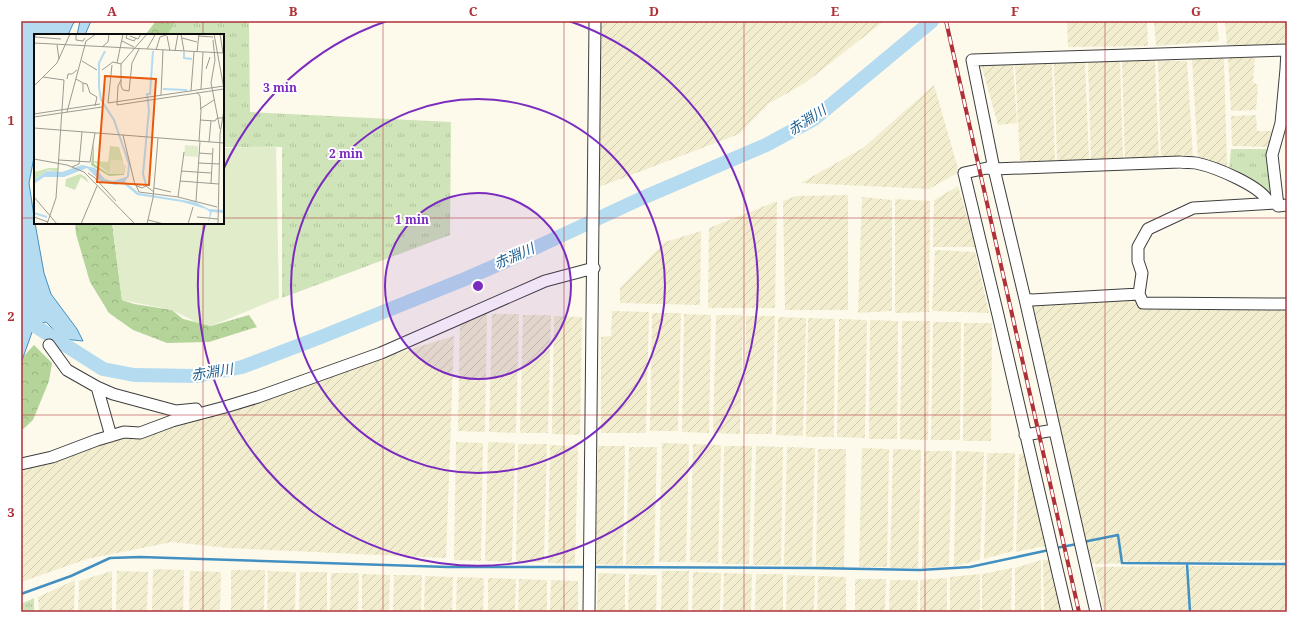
<svg xmlns="http://www.w3.org/2000/svg" width="1308" height="633" font-family="'Noto Serif','Noto Sans JP',serif">
	<defs>
		<pattern id="farmland-furrows" width="10" height="10" patternUnits="userSpaceOnUse"><rect width="10" height="10" fill="#f1edce"/><path d="M-1 1l2-2M0 10L10 0M9 11l2-2" fill="none" stroke="#cdcab0"/></pattern>
		<pattern id="grass-tufts" width="24" height="20" patternUnits="userSpaceOnUse"><rect width="24" height="20" fill="#d0e4b9"/><path d="M3 7l-1-3M5 7V3M7 7l1-3M15 17l-1-3M17 17v-4M19 17l1-3" fill="none" stroke="#b1c29e"/></pattern>
		<pattern id="forest-crowns" width="20" height="18" patternUnits="userSpaceOnUse"><rect width="20" height="18" fill="#b4d499"/><path d="M2 6a3 3 0 1 1 6 0M12 15a3 3 0 1 1 6 0" fill="none" stroke="#99b582"/></pattern>
	</defs>
	<rect width="100%" height="100%" fill="#fdfaec"/>
	<path fill="url(#farmland-furrows)" d="M599 21H884L805 83 768 104 739 134 594 189Z
		M1067 21H1147L1148 46 1068 47Z
		M1154 21H1217L1219 41 1156 46Z
		M1225 21H1287V69V50L1227 45Z
		M1224 58 1227 167 1198 160 1192 59Z
		M1228 58H1255L1253 82 1258 85 1256 110 1231 111Z
		M1120 61 1123 161H1091L1088 62Z
		M1122 61H1155L1159 160 1125 161Z
		M1158 61H1187L1193 158 1161 161Z
		M1085 62 1089 160 1057 161 1054 63Z
		M1052 63 1055 161H1020L1015 64Z
		M981 64H1013L1017 123 998 125Z
		M934 85 959 172 929 189 801 183 863 148Z
		M1256 115 1257 131H1273L1272 147 1232 146 1231 116Z
		M958 186 976 247H933L934 200Z
		M848 195V310H785L783 201 796 196Z
		M862 197 892 200V311L858 313Z
		M895 199 930 201 929 312 895 313Z
		M777 201 775 308H708L709 228Z
		M701 231 700 305 620 303V288L665 242Z
		M935 250 975 252 989 313 932 311Z
		M1122 296 1143 303 1287 308V560L1091 564 1059 431 1032 300Z
		M612 311 649 312 646 433H601V337L611 336Z
		M460 313 487 314 485 432 458 431Z
		M652 313H681L678 431H650Z
		M492 314H519L516 433 489 432Z
		M684 314 711 315 709 433 682 432Z
		M523 315H551L548 433H520Z
		M716 315H743L740 434 713 433Z
		M554 316 582 317 580 435 552 434Z
		M746 316H775L772 434H744Z
		M778 317 806 318 803 436 776 435Z
		M808 318 835 319 834 437H806Z
		M839 319 867 320 865 438 837 437Z
		M870 320 898 321 897 439H869Z
		M902 321H930L928 440 900 439Z
		M933 322H961L960 440H931Z
		M964 323H992L991 441H963Z
		M454 336 446 558 228 548 172 542 87 559 21 582V468Z
		M456 442 483 443 481 561 454 560Z
		M488 442 515 443 512 562 485 561Z
		M662 443 689 444 686 562H659Z
		M518 444H547L544 562H516Z
		M693 444 721 445 718 563 690 562Z
		M550 445 578 446 575 564 548 563Z
		M598 446H625L623 565 595 564Z
		M724 446H752L749 564H722Z
		M756 446 783 447 781 565H753Z
		M629 447H657L654 565H626Z
		M787 447 815 448 812 566 784 565Z
		M862 448 889 449 887 567H859Z
		M818 449H846L844 568 816 567Z
		M893 449 921 450 918 568H890Z
		M924 451H952L949 566 922 568Z
		M956 451 984 452 980 560 954 566Z
		M987 453H1015L1013 551 984 559Z
		M1027 453 1045 546 1016 552 1019 454Z
		M1041 560V612H1015V568Z
		M1043 560H1049L1064 612H1044Z
		M1287 565V612H1104L1095 567Z
		M1012 568 1011 612H982V574Z
		M153 569 184 570 183 612H152Z
		M231 570H265L264 612H231Z
		M112 571V612H78L79 581Z
		M117 571 148 572 147 612H116Z
		M190 571 221 572 220 612H189Z
		M268 571 296 572 295 612H267Z
		M662 571H689L688 612H661Z
		M300 572H327V612H299Z
		M693 572 721 573 720 612H692Z
		M331 573H359L358 612H330Z
		M598 573 625 574V612H597Z
		M724 573 752 574 751 612H723Z
		M362 574 390 575 389 612H362Z
		M629 574 657 575 656 612H628Z
		M756 574H783V612H755Z
		M980 574V612H950V577Z
		M394 575H422L421 612H393Z
		M787 575 815 576 814 612H786Z
		M425 576 453 577 452 612H424Z
		M818 576 846 577V612H817Z
		M457 577 484 578 483 612H456Z
		M488 578 516 579 515 612H488Z
		M947 578V612H920V580Z
		M519 579 547 580V612H518Z
		M855 579H886L885 612H855Z
		M75 580 74 612H39L38 597Z
		M551 580 578 581V612H550Z
		M890 580H918L917 612H889Z"/>
	<path fill="url(#grass-tufts)" d="M175 21H249L250 112 451 122 450 235 282 298V147H223V35H166Z
		M1231 149H1270L1277 203 1229 171Z
		M34 598V612H21V604Z"/>
	<path fill="url(#forest-crowns)" d="M156 21H176L167 35H145Z
		M75 223H112L122 300 134 304 172 310 183 319 211 326 249 315 257 327 209 342 167 343 133 330 109 313 90 282 76 234Z
		M34 345 52 363 49 381 33 420 21 431V359Z"/>
	<path fill="#e1ecca" d="M276 146 279 298 211 326 196 322 172 310 122 300 112 223H223V148Z"/>
	<path fill="#b5dbf0" stroke="#4290c1" d="M21 21H76L73 24 68 35H35V152L29 183 35 223 44 273 51 294 77 329 83 341 63 339 46 322 35 324 21 363Z
		M80 21H91L85 35H77Z"/>
	<g fill="none" stroke-linecap="round" stroke-linejoin="round">
		<path stroke="#4290c1" stroke-width="2.5" d="M1083 542 1118 535 1122 563 1287 564
			M1056 548 1077 544
			M1187 564 1190 612
			M592 567 813 568 920 570 970 567 1049 550
			M21 594 71 576 110 558 140 557 448 567H587"/>
		<path stroke="#b5dbf0" stroke-width="14" d="M21 317 103 369 134 375 197 376 242 367 321 337 465 279 513 258 640 199 766 145 814 119 932 21"/>
		<g stroke="#3e3e3e" stroke-width="13">
			<path id="minor" d="M1275 203 1193 208 1148 229 1138 247V261L1142 273 1139 294 1143 303 1287 304
				M1025 299 1032 300 1139 294
				M49 345 67 370 97 387 113 394 176 411 196 409
				M97 387 111 436
				M1025 435 1054 430
				M21 464 52 457 97 440 124 432 140 433 172 421 225 407 258 397 381 353 545 281 594 268
				M589 612 595 21
				M1067 612 998 315 964 173 987 168 994 169 1180 162C1185 163 1191 162 1196 163 1215 167 1262 186 1269 203
				M1096 612 1025 299 994 169 972 60 1287 50 1286 69 1281 123 1272 155 1278 206 1287 205"/>
		</g>
		<use href="#minor" stroke="#fff" stroke-width="11"/>
		<g stroke="#af3038" stroke-width="4">
			<path id="rail" d="M946 21 1079 612"/>
		</g>
		<use href="#rail" stroke="#fff" stroke-width="2.5" stroke-dasharray="8" stroke-linecap="butt"/>
	</g>
	<path fill="none" stroke="#af3038" stroke-width="1" stroke-opacity="0.55" d="M203 21V35M383 21V612M564 21V612M744 21V612M925 21V612M1105 21V612M21 218H35M223 218H1287M203 223V612M21 415H1287"/>
	<circle cx="478" cy="286" r="93" fill="#7b2cbf" fill-opacity=".12"/>
	<g fill="none" stroke="#7b2cbf" stroke-width="2">
		<circle cx="478" cy="286" r="93"/>
		<circle cx="478" cy="286" r="187"/>
		<path d="M223 170A280 280 0 0 1 387 21M569 21A280 280 0 1 1 205 223"/>
	</g>
	<g text-anchor="middle" stroke-width="4" stroke-linejoin="round" paint-order="stroke">
		<g font-size="14" font-style="italic" fill="#206192" stroke="#fff">
			<text transform="translate(807 120) rotate(-33)" y="5">赤淵川</text>
			<text transform="translate(514 256) rotate(-24)" y="5">赤淵川</text>
			<text transform="translate(212 372) rotate(-9)" y="5">赤淵川</text>
		</g>
	</g>
	<g transform="translate(34 34)">
		<rect width="190" height="190" fill="#fdfaec"/>
		<path d="M76 112 85 113 89 127 77 126 76 140 59 127 74 128ZM15 134H24L23 138 14 136 0 146V138ZM46 140 52 143 55 149 47 143 41 156 31 152 32 145Z" fill="#d0e4b9"/>
		<path d="M60 107V130L75 140H89L92 129 90 141 75 142 57 131Z" fill="#b4d499"/>
		<path d="M151 111 164 112V123L150 122ZM77 126 89 127 91 133 89 140H76Z" fill="#e1ecca"/>
		<path d="M48 131 61 134 71 145 79 147 92 143 90 147 105 159 161 168 175 175 189 176 190 179 178 178 174 190 176 178 172 175 148 168 103 161 89 149 81 151 66 147 53 134 30 143H10L0 150V146L13 137 28 138Z" fill="#b5dbf0"/>
		<path fill="none" stroke="#b5dbf0" stroke-width="2" d="M71 17 65 29V53L67 66 80 86 95 130 94 142 89 148M150 18V24L158 25M129 55 153 56M112 151 109 140 115 76 113 60H116L119 17M0 179 13 183"/>
		<path fill="none" stroke="#9c9a92" stroke-width="1" d="M1 0V3L27 5M42 0V6L49 7 51 4M93 0 92 4 100 7 102 4M147 0 150 17M180 0 190 55M186 0 189 19M96 2 104 5 107 0M133 2 136 17M164 2 179 3M148 4 163 8M179 6 181 26 177 49 186 95M88 7 100 13M0 9 190 19M23 11 25 25M68 13 74 8 75 0M113 15 121 1 116 0M122 16 126 3 135 0M141 17 144 0M163 18 165 0M48 27 63 36M83 29 89 0M87 30 113 0M78 31 74 69 190 52M172 35 176 23M68 36 79 28 87 30V52L89 56 95 57 98 29 105 15M9 43 30 46 22 164 13 190M33 45 34 40H38L43 36M42 45 49 49V58M87 46 84 52 83 71 190 55M49 49 53 50 56 59 63 63 61 72M0 52 23 29 36 0M167 55 169 18M157 57 160 18M163 58 166 62 167 77 165 107M127 61 129 16M166 75 180 66M33 78 52 7 62 0M0 80 66 70M0 83 68 73M166 86 181 87 183 84H189M0 94 190 109M89 101 101 151 108 154 112 152 120 158M175 108 177 87M165 119 178 120M0 125 33 131 50 138 101 190M25 126 56 128 61 99M164 129 186 130M38 133 45 130 48 98M147 137 177 139M54 139 61 144 82 167M146 147 185 150M177 149 179 114M102 151 105 158 144 163 183 173M120 154 137 158M0 163 23 190M144 163 150 118M162 167 166 107M0 183 14 188M163 183 184 185M114 186 130 190M47 190 63 152M113 190 119 164 124 104M154 190 159 173M184 190 186 100 190 76"/>
		<path fill="#e8590c" fill-opacity="0.15" stroke="#e8590c" stroke-width="2" d="M71 42 122 45 115 151 63 148Z"/>
		<rect width="190" height="190" fill="none" stroke="#0b0b0b" stroke-width="2"/>
	</g>
	<circle cx="478" cy="286" r="6" fill="#7b2cbf" stroke="#fff" stroke-width="2"/>
	<g font-size="12" text-anchor="middle" font-weight="bold" fill="#7b2cbf" stroke="#fff" stroke-width="4" stroke-linejoin="round" paint-order="stroke">
		<text x="280" y="92">3 min</text>
		<text x="346" y="158">2 min</text>
		<text x="412" y="224">1 min</text>
	</g>
	<rect width="1308" height="633" fill="none" stroke="#ffffff" stroke-width="44"/>
	<rect x="22" y="22" width="1264" height="589" fill="none" stroke="#af3038" stroke-width="1.5"/>
	<g font-size="13" text-anchor="middle" font-weight="bold" fill="#af3038">
		<text x="112" y="16">A</text>
		<text x="293" y="16">B</text>
		<text x="473" y="16">C</text>
		<text x="654" y="16">D</text>
		<text x="835" y="16">E</text>
		<text x="1015" y="16">F</text>
		<text x="1196" y="16">G</text>
		<text x="11" y="125">1</text>
		<text x="11" y="321">2</text>
		<text x="11" y="517">3</text>
	</g>
</svg>
